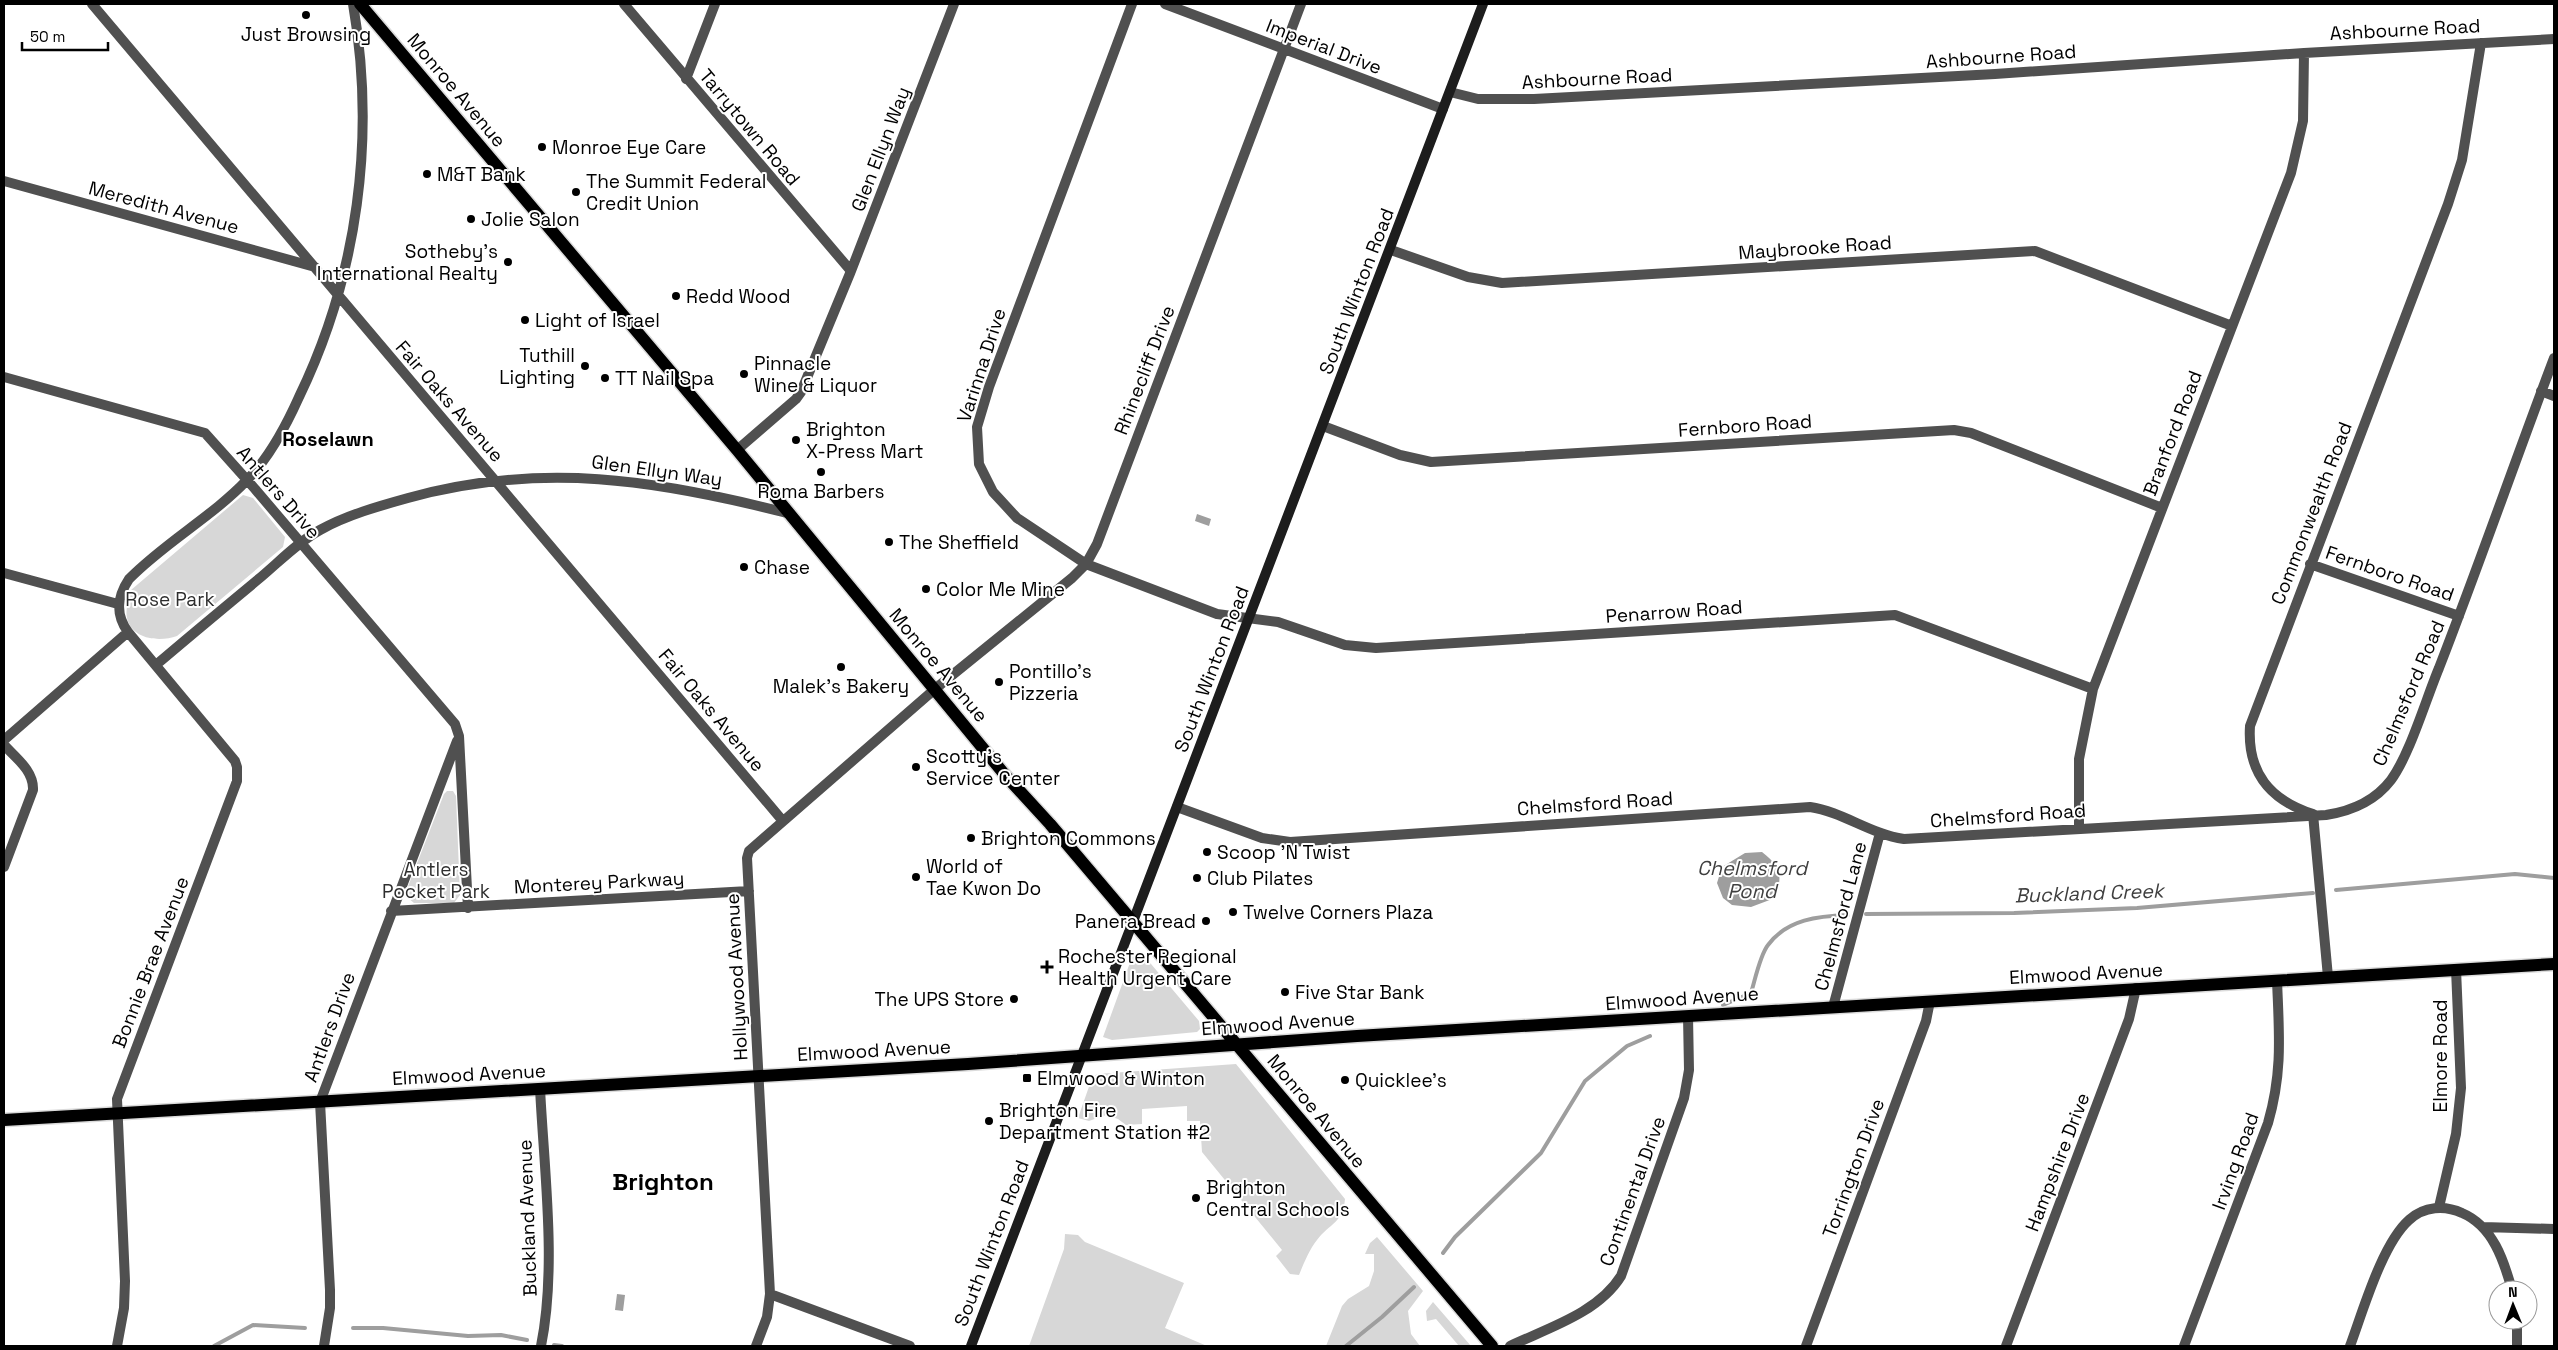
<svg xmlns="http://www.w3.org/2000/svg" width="2558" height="1350" font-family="'Space Grotesk',sans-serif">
	<rect width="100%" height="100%" fill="#fff"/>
	<path fill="#d7d7d7" d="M243 495 253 498 285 537 283 547 177 636C160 642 132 640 127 618 125 608 129 599 131 590Z
		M447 791H453L456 796 460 895 454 903H414L408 898 407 889 444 794Z
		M1138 954 1146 958 1199 1021 1200 1029 1197 1032 1112 1040 1103 1037 1132 957Z
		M1236 1064 1345 1199C1343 1223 1330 1223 1317 1240 1309 1250 1304 1263 1299 1275L1290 1274 1276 1256 1282 1250 1202 1152 1200 1121H1187V1106L1142 1109V1124L1126 1125 1118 1119 1106 1115 1089 1121 1078 1118 1092 1078 1097 1074Z
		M1065 1234 1078 1235 1085 1242 1184 1283 1165 1328 1207 1346H1029L1064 1249Z
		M1377 1237 1423 1291 1408 1311 1411 1334 1420 1346H1326L1342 1306 1348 1299 1369 1286 1374 1271V1254H1365L1370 1243Z
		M1433 1302 1471 1346H1459L1436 1319 1427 1321 1426 1311Z"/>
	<path fill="#9e9e9e" d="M1197 514 1211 519 1209 526 1195 521Z
		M1762 852C1781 867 1783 876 1775 898L1751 907 1732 905 1723 898 1717 883 1722 867 1745 853Z
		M617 1294 625 1295 623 1311 615 1310Z"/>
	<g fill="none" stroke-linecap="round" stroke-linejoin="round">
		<path stroke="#9e9e9e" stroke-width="4" d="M2336 890 2515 874 2554 878
			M1866 914 2014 913 2137 908 2313 893
			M1723 1005 1751 993C1755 980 1760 955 1768 945 1787 919 1819 916 1848 915
			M1443 1253 1455 1237 1541 1153 1585 1081 1627 1046 1650 1036
			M353 1328H383L468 1336 501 1335 527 1340
			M554 1345 562 1346
			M214 1346 253 1325 305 1328
			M1346 1346 1382 1317 1414 1287"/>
		<g stroke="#dbdbdb" stroke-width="15">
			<path id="primary" d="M360 4 737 450 1005 775 1050 824 1492 1346
				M4 1120 968 1064 1357 1036 2554 964"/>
		</g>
		<path stroke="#505050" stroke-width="10" d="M92 4 782 820
			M624 4 851 271
			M1132 4 989 387 977 427 979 464 993 492 1017 518 1086 564 1217 614 1278 622 1345 645 1376 648 1895 615 2093 689
			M1165 4 1443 109
			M686 79 715 4
			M1450 92 1478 99H1534L1995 74 2304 53 2554 39
			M4 181 315 267
			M1391 250 1468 277 1502 283 2035 251 2232 326
			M4 377 205 433 255 489 455 724 459 736 468 908
			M2541 391 2554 396
			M1323 426 1400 455 1431 462 1954 430 1971 433 2162 508
			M737 450 796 399 801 392 851 271 954 4
			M2310 564 2459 616
			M4 573 118 604
			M157 664C191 635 226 606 261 577 280 561 298 542 320 530 347 515 379 506 408 498 540 461 658 480 787 513
			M4 740 128 632C115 614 117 597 129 579 164 543 213 516 247 480 270 457 286 426 299 397 358 275 376 137 353 4
			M4 745C16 758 34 771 33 790L4 867
			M1177 807 1262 838 1290 842 1810 807C1843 812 1870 834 1904 839L2326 815C2352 811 2375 801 2391 780 2410 754 2426 699 2439 668 2479 565 2515 461 2554 358
			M2079 828V759L2093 689 2291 173 2303 121 2304 53
			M391 911 749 891
			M2328 977 2313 814C2270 800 2247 773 2250 726L2448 204 2462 160 2481 43
			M1833 1007 1880 833
			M540 1088C544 1170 557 1267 541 1346
			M2439 1207 2456 1134 2461 1088 2456 969
			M2483 1227 2554 1229
			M770 1294 910 1346
			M117 1346 124 1308 125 1281 117 1099 237 781V767L235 761 128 632
			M324 1346 330 1308V1290L320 1102 457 741
			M756 1346 767 1317 770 1294 747 858 749 851 935 689 1072 578 1086 564 1097 544 1301 4
			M1510 1346C1548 1328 1598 1313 1621 1276L1684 1098 1689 1070 1688 1016
			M1806 1346 1926 1021 1930 1001
			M2006 1346 2129 1019 2136 988
			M2184 1346 2268 1123C2283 1071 2279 1033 2277 980
			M2350 1346C2363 1311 2382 1244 2409 1220 2424 1206 2445 1205 2462 1213 2493 1226 2504 1261 2512 1290
			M2517 1346V1320"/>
		<path stroke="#1d1d1d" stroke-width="10" d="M971 1346 1483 4"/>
		<use href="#primary" stroke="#000" stroke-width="12"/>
	</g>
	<g fill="#000" stroke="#fff" stroke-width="2">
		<circle cx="306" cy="15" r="5"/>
		<circle cx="542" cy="147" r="5"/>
		<circle cx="427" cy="174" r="5"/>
		<circle cx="576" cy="192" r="5"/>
		<circle cx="471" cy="219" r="5"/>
		<circle cx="508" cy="262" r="5"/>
		<circle cx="676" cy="296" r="5"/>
		<circle cx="525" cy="320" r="5"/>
		<circle cx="585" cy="366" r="5"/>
		<circle cx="744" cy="374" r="5"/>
		<circle cx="605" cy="378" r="5"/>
		<circle cx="796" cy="440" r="5"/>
		<circle cx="821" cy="472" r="5"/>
		<circle cx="889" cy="542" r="5"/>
		<circle cx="744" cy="567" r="5"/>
		<circle cx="926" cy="589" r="5"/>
		<circle cx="841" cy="667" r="5"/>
		<circle cx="999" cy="682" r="5"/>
		<circle cx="916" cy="767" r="5"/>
		<circle cx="971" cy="838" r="5"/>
		<circle cx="1207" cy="852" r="5"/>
		<circle cx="916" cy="877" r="5"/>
		<circle cx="1197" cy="878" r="5"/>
		<circle cx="1233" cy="912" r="5"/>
		<circle cx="1206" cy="921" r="5"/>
		<path d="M1044.5 959.5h5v5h5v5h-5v5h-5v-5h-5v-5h5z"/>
		<circle cx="1285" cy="992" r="5"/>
		<circle cx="1014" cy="999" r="5"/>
		<rect x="1022" y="1073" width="10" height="10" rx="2.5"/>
		<circle cx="1345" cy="1080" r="5"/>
		<circle cx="989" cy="1121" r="5"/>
		<circle cx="1196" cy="1198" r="5"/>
	</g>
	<g text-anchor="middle" stroke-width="4" stroke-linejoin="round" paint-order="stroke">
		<g font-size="19" fill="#000" stroke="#fff">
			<text transform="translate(2405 29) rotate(-3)" y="7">Ashbourne Road</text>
			<text transform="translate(1324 46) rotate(21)" y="7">Imperial Drive</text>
			<text transform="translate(2001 56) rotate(-4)" y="7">Ashbourne Road</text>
			<text transform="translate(1597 78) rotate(-3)" y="7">Ashbourne Road</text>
			<text transform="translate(457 90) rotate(50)" y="7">Monroe Avenue</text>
			<text transform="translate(750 127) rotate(50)" y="7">Tarrytown Road</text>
			<text transform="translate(880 149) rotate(-69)" y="7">Glen Ellyn Way</text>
			<text transform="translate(164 207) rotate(15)" y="7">Meredith Avenue</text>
			<text transform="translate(1815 247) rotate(-4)" y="7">Maybrooke Road</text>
			<text transform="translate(1356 291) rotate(-69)" y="7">South Winton Road</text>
			<text transform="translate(981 365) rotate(-72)" y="7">Varinna Drive</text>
			<text transform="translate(1144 370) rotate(-69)" y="7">Rhinecliff Drive</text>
			<text transform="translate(450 401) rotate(49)" y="7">Fair Oaks Avenue</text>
			<text transform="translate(1745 425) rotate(-4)" y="7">Fernboro Road</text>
			<text transform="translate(2172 433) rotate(-69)" y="7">Branford Road</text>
			<text transform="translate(657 470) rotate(8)" y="7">Glen Ellyn Way</text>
			<text transform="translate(279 492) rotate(49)" y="7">Antlers Drive</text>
			<text transform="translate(2311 513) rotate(-69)" y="7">Commonwealth Road</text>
			<text transform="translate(2390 573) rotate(19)" y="7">Fernboro Road</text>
			<text transform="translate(1674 611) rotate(-4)" y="7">Penarrow Road</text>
			<text transform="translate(939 665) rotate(50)" y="7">Monroe Avenue</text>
			<text transform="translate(1211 669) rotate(-69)" y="7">South Winton Road</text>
			<text transform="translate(2408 693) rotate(-67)" y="7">Chelmsford Road</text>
			<text transform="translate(712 710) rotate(50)" y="7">Fair Oaks Avenue</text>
			<text transform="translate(1595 803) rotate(-4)" y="7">Chelmsford Road</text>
			<text transform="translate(2008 815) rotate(-4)" y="7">Chelmsford Road</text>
			<text transform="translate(599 882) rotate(-3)" y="7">Monterey Parkway</text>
			<text transform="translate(1840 916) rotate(-75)" y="7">Chelmsford Lane</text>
			<text transform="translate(150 962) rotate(-69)" y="7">Bonnie Brae Avenue</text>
			<text transform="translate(2086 973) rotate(-3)" y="7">Elmwood Avenue</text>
			<text transform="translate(736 977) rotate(-93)" y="7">Hollywood Avenue</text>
			<text transform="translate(1682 998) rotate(-4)" y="7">Elmwood Avenue</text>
			<text transform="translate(1278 1023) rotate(-4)" y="7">Elmwood Avenue</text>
			<text transform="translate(329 1027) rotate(-70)" y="7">Antlers Drive</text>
			<text transform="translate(874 1050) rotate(-3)" y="7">Elmwood Avenue</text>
			<text transform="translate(2440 1056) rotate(-90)" y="7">Elmore Road</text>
			<text transform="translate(469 1074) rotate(-3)" y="7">Elmwood Avenue</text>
			<text transform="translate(1317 1111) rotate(50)" y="7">Monroe Avenue</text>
			<text transform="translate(2235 1161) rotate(-70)" y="7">Irving Road</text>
			<text transform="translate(2057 1162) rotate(-69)" y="7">Hampshire Drive</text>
			<text transform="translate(1853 1168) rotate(-70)" y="7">Torrington Drive</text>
			<text transform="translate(1632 1191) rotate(-70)" y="7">Continental Drive</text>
			<text transform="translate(527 1218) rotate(-92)" y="7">Buckland Avenue</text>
			<text transform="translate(991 1243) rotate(-69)" y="7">South Winton Road</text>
		</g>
		<g font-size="19" fill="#000" stroke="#fff" text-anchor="start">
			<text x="306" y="41" text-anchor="middle">Just Browsing</text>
			<text x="552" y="154">Monroe Eye Care</text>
			<text x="437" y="181">M&amp;T Bank</text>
			<text x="586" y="188">The Summit Federal<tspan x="586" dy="22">Credit Union</tspan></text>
			<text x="481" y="226">Jolie Salon</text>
			<text x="498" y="258" text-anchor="end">Sotheby's<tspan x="498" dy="22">International Realty</tspan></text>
			<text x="686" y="303">Redd Wood</text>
			<text x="535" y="327">Light of Israel</text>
			<text x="575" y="362" text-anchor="end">Tuthill<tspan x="575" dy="22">Lighting</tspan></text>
			<text x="754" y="370">Pinnacle<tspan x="754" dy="22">Wine &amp; Liquor</tspan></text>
			<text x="615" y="385">TT Nail Spa</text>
			<text x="806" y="436">Brighton<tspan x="806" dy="22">X-Press Mart</tspan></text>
			<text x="821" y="498" text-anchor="middle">Roma Barbers</text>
			<text x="899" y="549">The Sheffield</text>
			<text x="754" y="574">Chase</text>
			<text x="936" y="596">Color Me Mine</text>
			<text x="1009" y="678">Pontillo's<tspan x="1009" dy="22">Pizzeria</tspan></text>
			<text x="841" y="693" text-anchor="middle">Malek's Bakery</text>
			<text x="926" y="763">Scotty's<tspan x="926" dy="22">Service Center</tspan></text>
			<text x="981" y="845">Brighton Commons</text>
			<text x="1217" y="859">Scoop 'N Twist</text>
			<text x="926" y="873">World of<tspan x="926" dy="22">Tae Kwon Do</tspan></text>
			<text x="1207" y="885">Club Pilates</text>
			<text x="1243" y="919">Twelve Corners Plaza</text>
			<text x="1196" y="928" text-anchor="end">Panera Bread</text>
			<text x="1058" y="963">Rochester Regional<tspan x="1058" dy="22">Health Urgent Care</tspan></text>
			<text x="1295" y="999">Five Star Bank</text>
			<text x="1004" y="1006" text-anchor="end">The UPS Store</text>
			<text x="1037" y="1085">Elmwood &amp; Winton</text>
			<text x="1355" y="1087">Quicklee's</text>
			<text x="999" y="1117">Brighton Fire<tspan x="999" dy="22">Department Station #2</tspan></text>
			<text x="1206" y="1194">Brighton<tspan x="1206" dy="22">Central Schools</tspan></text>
		</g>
		<g font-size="19" fill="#2e2e2e" stroke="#fff">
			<text x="170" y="606">Rose Park</text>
			<text x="436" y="876">Antlers<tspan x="436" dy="22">Pocket Park</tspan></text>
		</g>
		<g font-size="20" font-weight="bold" fill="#000" stroke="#fff">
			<text x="328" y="446">Roselawn</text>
		</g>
		<g font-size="20" font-style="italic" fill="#3f3f3f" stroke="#fff">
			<text x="1752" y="875">Chelmsford<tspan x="1752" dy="23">Pond</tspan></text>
			<text transform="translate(2089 893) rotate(-2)" y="7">Buckland Creek</text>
		</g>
		<g font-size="24" font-weight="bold" fill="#000" stroke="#fff">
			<text x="663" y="1190">Brighton</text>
		</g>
	</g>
	<rect width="2558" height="1350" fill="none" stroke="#000000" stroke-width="10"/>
	<g transform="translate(2513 1305) rotate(359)"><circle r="24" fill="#ffffff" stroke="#999999"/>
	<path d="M0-4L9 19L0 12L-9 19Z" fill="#000000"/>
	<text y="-8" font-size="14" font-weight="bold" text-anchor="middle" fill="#000000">N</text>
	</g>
	<path d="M22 42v8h86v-8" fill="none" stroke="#000000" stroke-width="2.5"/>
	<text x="30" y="42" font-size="15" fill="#000000" stroke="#ffffff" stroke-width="4" paint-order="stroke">50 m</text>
</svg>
